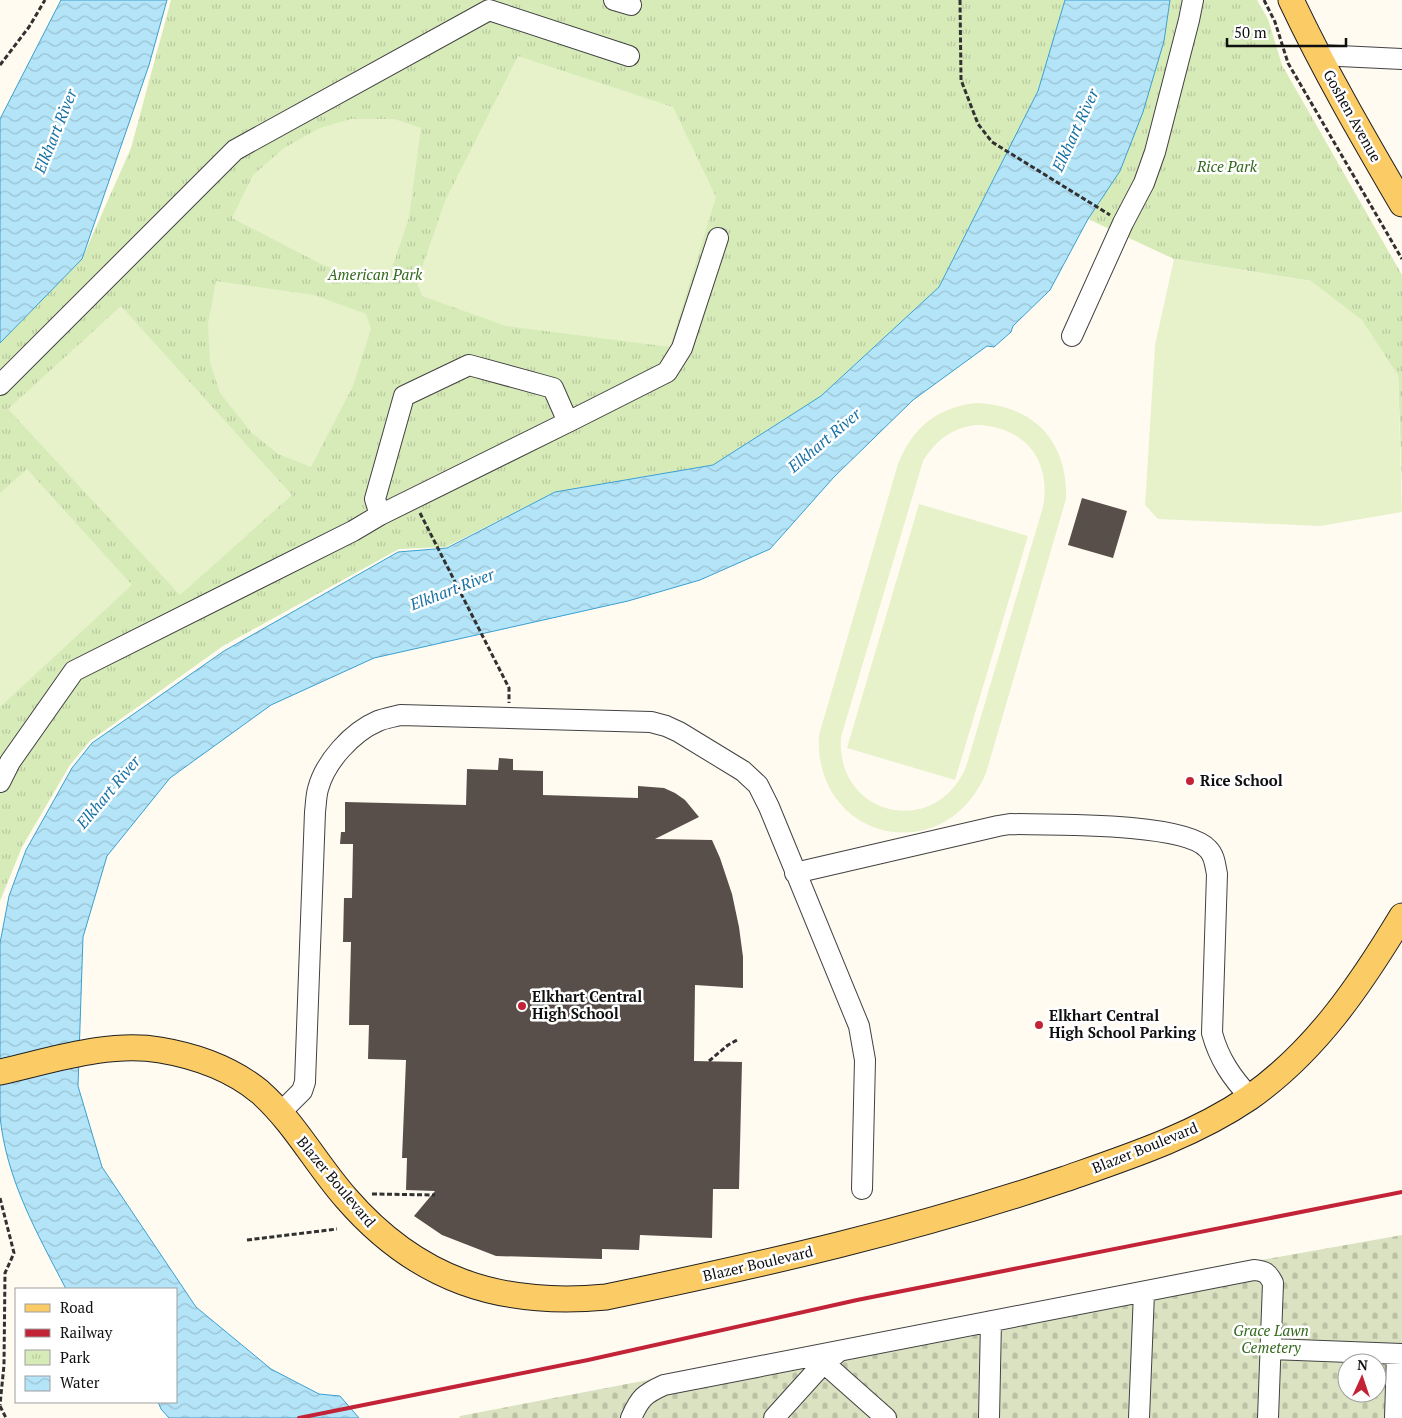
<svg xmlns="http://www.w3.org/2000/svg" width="1402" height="1418" font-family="'PT Serif',serif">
	<defs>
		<pattern id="cemetery-stones" width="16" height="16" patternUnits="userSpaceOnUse" patternTransform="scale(1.25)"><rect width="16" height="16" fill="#dae2c1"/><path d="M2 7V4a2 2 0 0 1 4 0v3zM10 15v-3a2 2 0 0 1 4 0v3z" fill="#bac1a5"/></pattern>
		<pattern id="park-tufts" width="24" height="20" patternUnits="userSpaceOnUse" patternTransform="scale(1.25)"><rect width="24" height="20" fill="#d7ebb9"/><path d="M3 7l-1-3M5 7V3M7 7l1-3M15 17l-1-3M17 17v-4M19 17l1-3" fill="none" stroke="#b7c89e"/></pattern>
		<pattern id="water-waves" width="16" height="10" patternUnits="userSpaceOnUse" patternTransform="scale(1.25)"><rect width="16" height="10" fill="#b4e4f7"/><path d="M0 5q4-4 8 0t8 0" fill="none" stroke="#9ac2d3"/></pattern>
	</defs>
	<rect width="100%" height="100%" fill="#fffbf1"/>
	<path fill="url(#cemetery-stones)" fill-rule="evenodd" d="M1402 1235V1418H459L460 1416 982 1316 1244 1263ZM1347 1363H1377V1393H1347Z"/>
	<path fill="url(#park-tufts)" d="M171 0H1065L1038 91 939 287 821 396 713 465 555 492 446 547 399 549 223 646 90 741 70 765 22 847 0 901V343L82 259 131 148Z
		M1170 0H1257L1268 19 1282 65 1402 275V488L1398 375 1311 281 1174 259 1088 219 1120 171 1143 112 1164 41Z"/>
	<path fill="#e7f2cb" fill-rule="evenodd" d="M518 56 673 107 716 197 670 347 506 326 422 296 417 282 445 201Z
		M351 119H394L421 128 409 218 390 274 377 283 323 265 232 218 253 175 284 148 320 128Z
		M1174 259 1311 281 1362 320 1398 375 1402 512 1320 526 1158 519 1145 505 1155 345Z
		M216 281 314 295 366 314 371 329 353 386 311 467 278 454 252 433 220 393 210 363 208 324Z
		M121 306 292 495 180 595 8 409Z
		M976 403C1033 405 1068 441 1066 499L986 773C945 871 813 841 819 735L898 464C913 427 936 408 976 403ZM976 425C1024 426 1052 460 1043 507L966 767C935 840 835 816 841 737L923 461C936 440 952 428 976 425Z
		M27 469 132 585 0 707V493Z
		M919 504 1028 536 955 780 847 748Z"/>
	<path fill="url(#water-waves)" stroke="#3aa0d0" d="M61 0H167L149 65 82 259 0 343V119Z
		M1065 0H1170L1164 41 1143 112 1120 171 1088 219 1050 290 1013 326 1011 332 994 347 987 346 913 400 834 477 770 549 700 580 628 601 374 658 271 705 170 778 107 856 83 937 78 1086 102 1167 196 1307 271 1369 319 1394 340 1396 359 1418H169L161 1409 158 1402H176V1289H66C37 1233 6 1179 0 1116V943L9 896 26 850 72 768 92 743 224 651 398 552 447 548 555 492 713 465 821 396 939 287 1038 91Z"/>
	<path fill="#584f4b" d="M1082 498 1127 511 1113 558 1068 545Z
		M499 758 513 759V770L543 771V795L638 798V786L664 788 675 793 685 800 699 817 655 839 712 840 720 858 732 894 739 927 743 957V988L695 985 694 1061 742 1062 739 1189H713L712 1238 640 1235 639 1250 602 1249V1259L496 1256 442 1235 414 1216 435 1191 406 1190 407 1158H402L406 1060 368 1059 369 1025H349L351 942H343L344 898H352L353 844H340L341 832H345V802L466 805 467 769 498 770Z"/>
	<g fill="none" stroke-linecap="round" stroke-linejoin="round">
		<g stroke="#424242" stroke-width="22">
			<path id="minor" d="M614 0 631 5
				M1319 55 1402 59
				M1072 336 1123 223 1144 183 1155 152 1189 20 1193 0
				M0 385 235 150 489 10 629 56
				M568 422 667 372 682 348 718 238
				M0 782 10 762 74 671 353 531 380 515 568 422 553 388 469 365 404 396 375 499 380 515
				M795 873 998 826 1010 824C1049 825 1184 822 1208 849 1215 856 1215 865 1217 874L1212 1033C1219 1059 1232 1078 1250 1097
				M280 1113 302 1091 305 1082 315 812C316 804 316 796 318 789 325 762 352 732 378 721 385 718 393 717 400 715L651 722 666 726 679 732 743 771 758 785 769 807 859 1026 865 1060 862 1189
				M1271 1349 1402 1354
				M824 1363 886 1418
				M631 1418C640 1398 644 1394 664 1385L1254 1270C1265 1271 1268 1273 1273 1283L1268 1418
				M774 1418 821 1366 837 1353
				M989 1418 991 1321
				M1139 1418 1144 1292
				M1395 1418 1397 1354"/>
		</g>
		<g stroke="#202020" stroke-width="27">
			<path id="major" d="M1291 0C1324 70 1363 137 1402 204
				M0 1072C50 1061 109 1041 160 1050 196 1056 232 1069 260 1092 294 1122 316 1164 346 1198 417 1280 500 1307 606 1297 761 1265 915 1230 1065 1179 1128 1157 1193 1136 1249 1098 1316 1051 1361 984 1402 916"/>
		</g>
		<path stroke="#313131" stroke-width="3" stroke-dasharray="5 2.5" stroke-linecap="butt" d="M960 0 961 80 978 124 992 142 1110 215
			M1264 0 1275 22 1288 63 1402 259
			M0 65 29 27 45 0
			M420 513 509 688V703
			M709 1061 728 1045 737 1040
			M372 1194 435 1195
			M0 1198 14 1253 5 1273 4 1365 0 1405
			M247 1240 337 1229
			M0 1406 6 1418"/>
		<use href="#minor" stroke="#fff" stroke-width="20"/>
		<use href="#major" stroke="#fbcb65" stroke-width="25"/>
		<path stroke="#c32337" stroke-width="4" d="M299 1418 588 1360 857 1300 1402 1192"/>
	</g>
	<g fill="#c32337" stroke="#fff" stroke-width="2">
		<circle cx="1190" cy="781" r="5"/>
		<circle cx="522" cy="1006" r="5"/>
		<circle cx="1039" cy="1025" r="5"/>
	</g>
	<g text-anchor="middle" stroke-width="5" stroke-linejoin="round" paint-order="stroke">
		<g font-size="15" fill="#0f0f0f" stroke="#fff">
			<text transform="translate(1352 116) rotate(61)" y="5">Goshen Avenue</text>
			<text transform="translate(1145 1148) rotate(-22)" y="5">Blazer Boulevard</text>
			<text transform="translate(336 1182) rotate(50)" y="5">Blazer Boulevard</text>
			<text transform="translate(758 1264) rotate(-13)" y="5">Blazer Boulevard</text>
		</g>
		<g font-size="15" font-style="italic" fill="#33691d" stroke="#fff">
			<text x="1227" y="172">Rice Park</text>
			<text x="375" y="280">American Park</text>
			<text x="1271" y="1336">Grace Lawn<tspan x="1271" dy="17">Cemetery</tspan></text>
		</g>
		<g font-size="15" font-weight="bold" fill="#0f0f0f" stroke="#fff" text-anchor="start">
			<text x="1200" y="786">Rice School</text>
			<text x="532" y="1002">Elkhart Central<tspan x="532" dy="17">High School</tspan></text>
			<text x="1049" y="1021">Elkhart Central<tspan x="1049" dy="17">High School Parking</tspan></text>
		</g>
		<g font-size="16" font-style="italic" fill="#1571a4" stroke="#fff">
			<text transform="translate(1075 130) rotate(-65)" y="6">Elkhart River</text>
			<text transform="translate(55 131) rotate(-68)" y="6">Elkhart River</text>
			<text transform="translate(824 440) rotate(-40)" y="6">Elkhart River</text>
			<text transform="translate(452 589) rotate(-21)" y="6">Elkhart River</text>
			<text transform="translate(108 792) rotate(-50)" y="6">Elkhart River</text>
		</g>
	</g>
	<rect x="15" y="1288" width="162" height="115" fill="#ffffff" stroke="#9f9f9f"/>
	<rect x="25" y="1304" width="25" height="8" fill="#fbcb65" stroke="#9f9f9f"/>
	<text x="60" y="1313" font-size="15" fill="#0f0f0f">Road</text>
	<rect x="25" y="1329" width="25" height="8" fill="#c32337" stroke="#9f9f9f"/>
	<text x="60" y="1338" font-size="15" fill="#0f0f0f">Railway</text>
	<rect x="25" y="1350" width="25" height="15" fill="url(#park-tufts)" stroke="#9f9f9f"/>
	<text x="60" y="1363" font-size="15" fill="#0f0f0f">Park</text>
	<rect x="25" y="1376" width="25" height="15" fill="url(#water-waves)" stroke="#9f9f9f"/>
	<text x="60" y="1388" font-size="15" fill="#0f0f0f">Water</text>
	<g transform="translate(1362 1378) rotate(3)"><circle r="24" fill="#ffffff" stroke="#9f9f9f"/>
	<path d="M0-4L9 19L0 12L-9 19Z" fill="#c32337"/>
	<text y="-8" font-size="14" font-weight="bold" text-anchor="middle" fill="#0f0f0f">N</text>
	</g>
	<path d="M1227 38v8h119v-8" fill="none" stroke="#0f0f0f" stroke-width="2.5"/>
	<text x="1234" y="38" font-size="15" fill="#0f0f0f" stroke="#ffffff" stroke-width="4" paint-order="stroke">50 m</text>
</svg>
